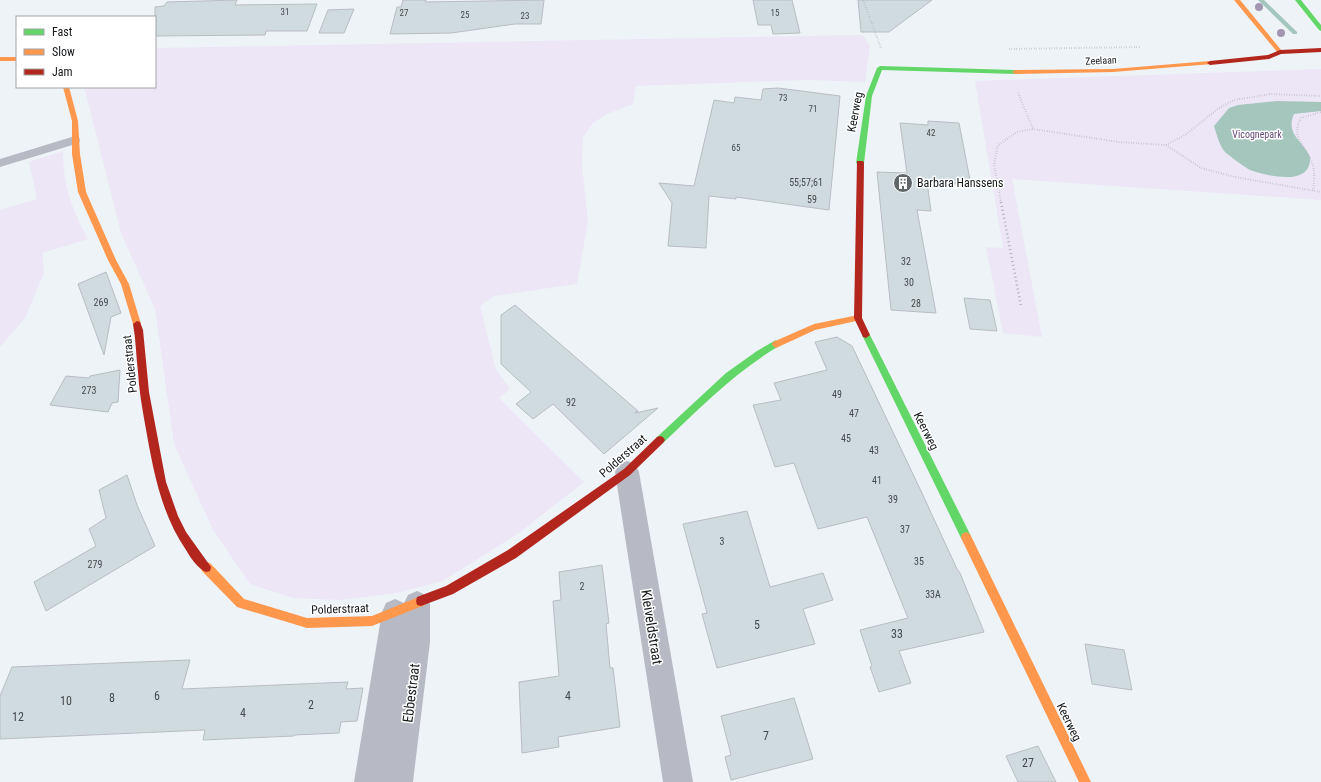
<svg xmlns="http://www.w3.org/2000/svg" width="1321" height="782" font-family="'Roboto Condensed',sans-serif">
	<rect width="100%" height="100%" fill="#eef3f8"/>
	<path fill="#ece6f7" d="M863 35 870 46 865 82 808 80 636 86 633 104 607 114 593 123 583 137 582 165 588 221 577 284 494 296 480 306 496 369 510 389 499 398 584 482 519 533 443 581 397 593 341 600 293 598 250 584 213 530 174 444 155 309 121 233 84 87H155V48Z
		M1321 69V200L1012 179 1042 337 1003 333 986 247 1003 248 975 81Z
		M63 151C63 186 72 209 88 239L42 253 44 273 25 318 0 347V210L37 199 29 162Z"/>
	<path fill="#a4c6bd" d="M1277 101 1321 102V111L1294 114C1285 134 1303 141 1310 157 1312 187 1267 176 1250 170 1246 168 1228 155 1225 152 1219 145 1217 135 1214 126L1229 108 1238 105Z"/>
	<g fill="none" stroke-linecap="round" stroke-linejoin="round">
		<path fill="#a4c6bd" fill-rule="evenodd" d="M1258 0H1264L1297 32V34H1293Z"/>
	</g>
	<path fill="#cfdbdf" stroke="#b9bdc0" d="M237 0 235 5 317 4 307 31H266L265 35 155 36V7L164 6 167 2Z
		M403 0H426L425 2 544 0 541 24H515L451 33 390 34 397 7H401Z
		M753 0H792L800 33 773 34 771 25H758Z
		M858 0H932L889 32H861Z
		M354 9 344 33H319L328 10Z
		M778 88 840 96 829 210 736 197V199L709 196 706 248 668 246 672 203 659 183 694 186 714 100 734 103 735 97 761 100 763 89Z
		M928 121 959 123 971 185 927 182 931 211 917 210 936 313 891 310 877 172 907 173 900 123 928 125Z
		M106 272 121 313 111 317 104 355 78 284Z
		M964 298 990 300 997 331 970 329Z
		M515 305 638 411 635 413 658 408 604 454 553 404 533 419 516 404 531 392 501 364V315Z
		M837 337 852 346 921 491 957 569 960 573 984 632 899 651 911 683 879 692 870 667 872 666 860 630 908 618 867 517 818 529 794 463 775 467 753 405 781 400 774 383 827 370 815 342Z
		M120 370 118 402 112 403 108 412 50 405 66 376 89 378 90 376Z
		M127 475 137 505 155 546 46 611 34 582 96 546 89 529 106 518 99 490Z
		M747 511 770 587 823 573 833 600 803 609 815 644 717 668 702 614 707 613 683 524Z
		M602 565 609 623 606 624 610 668H613L620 727 558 737 559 747 522 753 519 682 559 676 553 601 561 600 559 572Z
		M1085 644 1124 650 1132 690 1092 684Z
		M190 660 182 689 348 682 346 689 363 688 357 721 341 722 339 733 294 735V736L203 740 205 730 0 739V696L12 667Z
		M794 698 813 759 731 780 725 757 731 755 721 716Z
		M1038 746 1056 782H1018L1006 756Z"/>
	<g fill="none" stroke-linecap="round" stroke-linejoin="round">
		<path stroke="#afb2ba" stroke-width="2" stroke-dasharray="0.5 2" stroke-linecap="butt" d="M863 0 881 48
			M1009 49 1140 47
			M1018 93 1033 129
			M1166 145 1185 135 1219 108 1234 100 1271 94 1321 96
			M1313 191C1314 183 1315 174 1313 166 1309 148 1289 139 1301 118L1321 112
			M1001 203 994 164 998 145 1017 132 1033 129 1119 142 1166 145 1201 168 1235 177 1321 192"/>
		<path stroke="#afb2ba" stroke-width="2.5" stroke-dasharray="1 3" stroke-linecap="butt" d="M1001 202 1021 306"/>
		<path fill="#b7b9c4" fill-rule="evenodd" d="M75 136 79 137 80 140 79 143 0 167V159Z"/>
		<path fill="#b7b9c4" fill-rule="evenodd" d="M627 461 635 464 639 472 693 782H663L615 472 619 464Z
			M417 591 426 595 430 604V642L413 782H354L382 612 386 603 395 599 404 603 408 595Z"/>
		<path fill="#63d668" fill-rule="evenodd" d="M1295 0H1301L1321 25V31L1319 30Z
			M880 66 1015 70 1018 72 1015 74 882 70 872 96 864 163 860 165 856 163 866 96 877 68Z
			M866 332 870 335 970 534 971 537 970 540 966 542 962 540 862 335Z
			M776 340 779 342 780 344 779 346C735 372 700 408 663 443L660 444 657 443 655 440 657 437 726 373 757 351Z"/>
		<path fill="#ff974d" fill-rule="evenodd" d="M1234 0H1240L1282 51V53H1278Z
			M0 57H17V61H0Z
			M1210 61 1212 62V64L1113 72 1015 74 1012 72 1015 70 1113 69Z
			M63 87H69L78 121 80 154 86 192 116 260 129 284 141 324 137 327 133 324 121 284 108 260 78 192 72 154V121Z
			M858 315 861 316 862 318 861 320 815 330 776 348 773 346 772 344 773 342 814 324Z
			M966 532 970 534 1091 782H1079L962 540 961 537 962 534Z
			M206 562 210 563 244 599 307 618 372 616 421 596 425 597 426 601 425 605 372 626 307 628 237 607 202 571 201 567 202 563Z"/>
		<path fill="#b3261e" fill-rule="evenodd" d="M1321 48V52L1281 54 1269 59 1210 65 1207 63 1210 61 1268 55 1280 50Z
			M857 161H863L864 163 862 318 870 335 866 338 863 337 854 318Z
			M137 321 140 322 143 330 149 392 166 482 178 516 186 532 211 567 210 571 206 572C198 569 190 557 186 550 160 512 153 468 145 424 142 407 139 390 138 372 136 356 136 340 133 324Z
			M660 436 663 437 665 440 663 443 630 475 516 558 453 594 421 606 417 605 416 601 417 597 446 586 508 550 624 469 657 437Z"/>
	</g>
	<g fill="#a296b3">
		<circle cx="1259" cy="7" r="4"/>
		<circle cx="1281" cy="33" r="4"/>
	</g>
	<defs>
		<g id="building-disc" transform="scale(1)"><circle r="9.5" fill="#606568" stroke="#fff"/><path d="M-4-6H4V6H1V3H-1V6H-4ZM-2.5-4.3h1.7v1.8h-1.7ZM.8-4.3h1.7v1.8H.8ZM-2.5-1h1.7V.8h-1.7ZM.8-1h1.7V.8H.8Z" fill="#fff"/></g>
	</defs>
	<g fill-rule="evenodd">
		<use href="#building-disc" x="903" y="183"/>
	</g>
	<g text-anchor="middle" stroke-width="3" stroke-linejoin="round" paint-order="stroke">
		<g font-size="9" fill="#444a4c">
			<text x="285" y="15">31</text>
			<text x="404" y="16">27</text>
			<text x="775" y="16">15</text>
			<text x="465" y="18">25</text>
			<text x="525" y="19">23</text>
			<text x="783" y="101">73</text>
			<text x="813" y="112">71</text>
			<text x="931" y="136">42</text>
			<text x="736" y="151">65</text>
		</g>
		<g font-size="10" fill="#14181a" stroke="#fff">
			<text transform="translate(1101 60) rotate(-3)" y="4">Zeelaan</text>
		</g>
		<g font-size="10" fill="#64497a" stroke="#fff">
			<text x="1257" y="138">Vicognepark</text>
		</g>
		<g font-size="10" fill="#444a4c">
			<text x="806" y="186">55;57;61</text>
			<text x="812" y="203">59</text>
			<text x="906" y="265">32</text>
			<text x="909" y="286">30</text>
			<text x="101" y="306">269</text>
			<text x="916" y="307">28</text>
			<text x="89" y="394">273</text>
			<text x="837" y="398">49</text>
			<text x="571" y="406">92</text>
			<text x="854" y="417">47</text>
			<text x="846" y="442">45</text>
			<text x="874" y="454">43</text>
			<text x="877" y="484">41</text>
			<text x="893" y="503">39</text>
			<text x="905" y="533">37</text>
			<text x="722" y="545">3</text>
			<text x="919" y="565">35</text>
			<text x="95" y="568">279</text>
			<text x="582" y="590">2</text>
			<text x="933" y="598">33A</text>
		</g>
		<g font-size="12" fill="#14181a" stroke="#fff">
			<text transform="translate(855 112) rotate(-79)" y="4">Keerweg</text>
			<text transform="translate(130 364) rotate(-96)" y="4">Polderstraat</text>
			<text transform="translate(926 431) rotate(63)" y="4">Keerweg</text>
			<text transform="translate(623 456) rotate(-41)" y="4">Polderstraat</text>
			<text transform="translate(340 609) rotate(-2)" y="4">Polderstraat</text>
			<text transform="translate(1069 722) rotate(64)" y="4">Keerweg</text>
		</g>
		<g font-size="12" fill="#14181a" stroke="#fff" text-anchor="start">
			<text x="917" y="187">Barbara Hanssens</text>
		</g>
		<g font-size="12" fill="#444a4c">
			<text x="757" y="629">5</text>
			<text x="897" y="638">33</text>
			<text x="157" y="700">6</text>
			<text x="568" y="700">4</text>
			<text x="112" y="702">8</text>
			<text x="66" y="705">10</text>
			<text x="311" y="709">2</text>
			<text x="243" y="717">4</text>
			<text x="18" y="721">12</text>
			<text x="766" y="740">7</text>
			<text x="1028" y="767">27</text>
		</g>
		<g font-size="14" fill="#14181a" stroke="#fff">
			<text transform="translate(652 627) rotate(81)" y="5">Kleiveldstraat</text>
			<text transform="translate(411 693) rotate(-83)" y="5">Ebbestraat</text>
		</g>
	</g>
	<rect x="16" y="16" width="140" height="72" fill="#ffffff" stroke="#a1a3a3"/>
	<rect x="24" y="29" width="20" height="6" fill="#63d668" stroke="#a1a3a3"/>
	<text x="52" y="36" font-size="12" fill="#14181a">Fast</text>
	<rect x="24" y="49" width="20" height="6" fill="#ff974d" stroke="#a1a3a3"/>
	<text x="52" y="56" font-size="12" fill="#14181a">Slow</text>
	<rect x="24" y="69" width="20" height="6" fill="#b3261e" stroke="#a1a3a3"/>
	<text x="52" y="76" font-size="12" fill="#14181a">Jam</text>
</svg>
